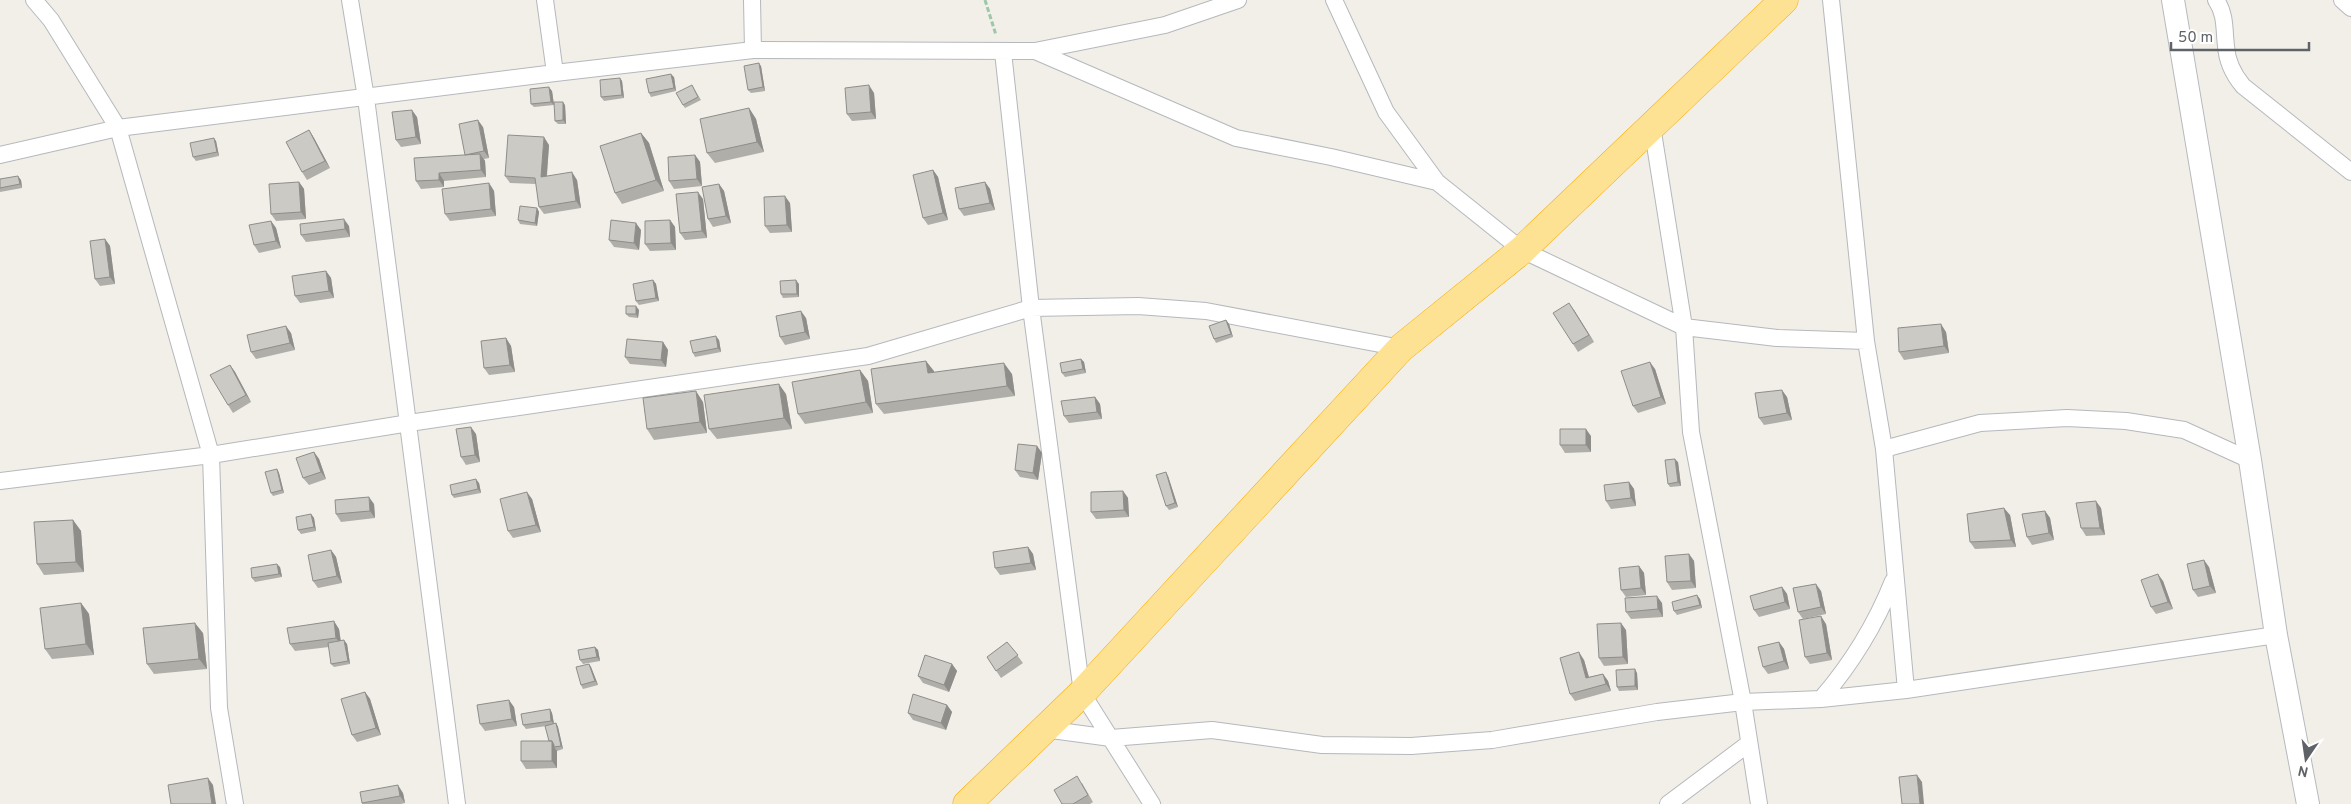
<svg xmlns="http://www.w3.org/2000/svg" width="2351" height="804" font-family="Overpass,sans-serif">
	<rect width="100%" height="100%" fill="#f1efe8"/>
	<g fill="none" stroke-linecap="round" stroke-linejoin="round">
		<g stroke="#b5b8bc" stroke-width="18">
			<path id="street" d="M34 0 51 20 118 128 211 455 219 708 235 804
				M350 0 366 98 457 804
				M545 0 555 73
				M752 0 753 50
				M1334 0 1386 112 1437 182
				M1831 0 1866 341 1884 449 1906 690
				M2216 0C2226 14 2224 31 2226 46 2227 62 2233 74 2243 86L2351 172
				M2342 0 2351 8
				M1035 51 1236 138 1331 157 1437 182 1522 250 1684 327 1777 338 1866 341
				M1003 52 1031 308 1082 693 1152 804
				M1652 126 1684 327 1691 432 1743 702 1759 804
				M0 155 118 128 555 73 753 50 1035 51 1165 25 1238 0
				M1884 449 1980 423 2067 418 2126 421 2184 430 2250 460
				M0 481 211 455 409 423 868 356 1031 308 1138 306 1206 311 1401 348
				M1821 699C1853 662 1875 626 1893 581
				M1044 729 1111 738 1212 730 1322 745 1411 746 1492 740 1657 712 1743 702 1821 699 1906 690 2276 635
				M1668 804 1748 744"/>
		</g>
		<g stroke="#b6babf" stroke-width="24">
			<path id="secondary" d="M2173 0 2250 460 2276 635 2308 804"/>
		</g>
		<g stroke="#f9ab00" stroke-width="29">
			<path id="highway" d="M967 804 1082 693 1401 348 1522 250 1784 0"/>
		</g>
		<path stroke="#9cc7a9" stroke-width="3" stroke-dasharray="5 2.5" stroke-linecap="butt" d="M985 0 996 35"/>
		<use href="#street" stroke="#fff" stroke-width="16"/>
		<use href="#secondary" stroke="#fff" stroke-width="22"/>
		<use href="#highway" stroke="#fde293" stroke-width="28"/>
	</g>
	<path fill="#afaea9" d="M761 66 765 91 751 93 748 90Z
		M674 77 676 91 651 97 649 93Z
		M620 78 622 81 624 98 604 101 601 97Z
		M692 85 701 100 685 108 683 105Z
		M552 91 554 105 534 107 531 104Z
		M874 93 876 119 852 121 847 114Z
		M565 105 566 124H558L555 121Z
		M749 108 756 119 764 152 715 163 707 153Z
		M417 117 421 144 401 147 396 140Z
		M483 127 489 158 484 159 485 161 486 177 444 181V187L421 189 416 181 465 155Z
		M309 130 314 138 330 168 307 180 302 172Z
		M641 133 649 143 664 191 622 204 615 193Z
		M216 141 219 156 196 161 193 157Z
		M549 145 547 176 577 180 581 208 544 214 539 207 536 184 510 183 505 176Z
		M695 155 700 162 702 186 674 189 669 181Z
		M933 170 938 177 948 220 928 225 923 218Z
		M0 179 21 180 22 188 0 192Z
		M299 182 304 189 306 219 276 221 271 214Z
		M985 182 990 189 995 210 964 216 959 209Z
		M489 183 494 191 496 216 450 221 445 214Z
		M719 184 724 191 731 223 713 227 708 219Z
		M703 199 707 238 685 240 680 233Z
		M790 203 792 232 770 233 765 226Z
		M537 208 539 212 537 226 520 224 518 220Z
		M670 220 675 227 676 250 650 251 645 244Z
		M271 221 276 228 281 248 259 253 254 245Z
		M349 226 350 237 306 242 301 235Z
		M641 230 639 250 614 247 609 240Z
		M105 239 110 246 115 284 100 286 95 279Z
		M326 271 331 278 334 298 300 303 295 296Z
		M653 280 656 284 659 301 639 305 636 301Z
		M799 284V297L783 298 781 294Z
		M639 310 638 318 629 317 626 314Z
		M1574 310 1594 342 1578 352 1573 344Z
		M806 318 810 339 785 345 780 337Z
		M1226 320 1229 324 1233 337 1216 343 1214 339Z
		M1946 332 1949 353 1904 360 1899 352Z
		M291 333 295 350 256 359 251 352Z
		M506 338 511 346 515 372 489 375 484 368Z
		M719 340 721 352 695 357 693 353Z
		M663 342 668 350 666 367 630 364 625 357Z
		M1081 359 1084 362 1086 373 1065 377 1062 373Z
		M926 361 934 373 1012 374 1015 396 884 414 876 404Z
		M230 365 235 372 251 402 233 413 228 405Z
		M1655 369 1666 404 1638 413 1633 406Z
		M860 370 868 381 873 413 805 424 798 414Z
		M786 394 792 429 717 439 709 429Z
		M1095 397 1100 404 1102 419 1069 423 1064 416Z
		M1787 397 1792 420 1764 425 1759 418Z
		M703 402 707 433 654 440 647 429Z
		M476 434 480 462 466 465 461 457Z
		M1591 436V452L1565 453 1560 445Z
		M1037 446 1042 453 1038 480 1020 477 1015 470Z
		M314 452 319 459 326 479 309 485 303 478Z
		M1678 462 1681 486 1670 487 1668 484Z
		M277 469 279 473 284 493 273 496 271 493Z
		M1168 476 1178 507 1169 510 1166 506Z
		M1629 482 1634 489 1636 506 1611 509 1606 501Z
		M479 483 481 493 454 498 452 495Z
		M1123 491 1128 498 1129 517 1096 519 1091 512Z
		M532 499 541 532 513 538 508 531Z
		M374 504 375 518 341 522 336 514Z
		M2101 508 2105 535 2086 536 2081 528Z
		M2045 511 2050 518 2054 540 2032 545 2027 537Z
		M311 514 314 518 316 531 301 534 298 530Z
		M2010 515 2016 547 1975 549 1970 542Z
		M73 520 81 531 84 572 44 575 37 564Z
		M1028 547 1033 554 1036 570 1000 575 995 568Z
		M331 550 336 557 342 583 318 588 313 581Z
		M1689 554 1694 561 1696 588 1672 590 1667 582Z
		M1639 566 1644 573 1646 595 1626 597 1621 590Z
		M280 567 282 577 255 582 252 578Z
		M2209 567 2216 593 2198 597 2193 590Z
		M2163 581 2173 609 2156 614 2151 607Z
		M1782 587 1787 594 1790 609 1759 617 1754 610Z
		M1821 591 1826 614 1803 619 1798 612Z
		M1700 599 1702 608 1677 615 1674 611Z
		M81 603 89 614 94 655 52 659 45 649Z
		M1662 603 1663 617 1631 619 1626 612Z
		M1826 624 1832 660 1810 664 1805 657Z
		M339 629 341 641 347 644 350 664 334 667 331 664 329 647 295 651 290 644Z
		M1626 630 1628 664 1604 666 1599 658Z
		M203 633 207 669 154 674 147 664Z
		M1007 642 1023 663 1001 678 987 657Z
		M1779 642 1784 649 1789 669 1768 674 1763 667Z
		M595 647 598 650 600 661 583 664 580 660Z
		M1584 660 1589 677 1603 674 1608 681 1611 691 1575 701 1570 694Z
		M589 664 591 667 598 685 583 689 581 685Z
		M952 664 957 671 949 692 923 683 918 676Z
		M1637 673 1638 690 1619 691 1617 687Z
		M365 692 370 699 381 735 357 742 352 735Z
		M947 705 952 712 946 730 913 720 908 713Z
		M514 707 517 726 485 731 480 724Z
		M550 709 552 713 554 724 556 723 558 727 563 749 557 751V768L526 769 521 761 549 741 546 726 526 729 523 725Z
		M1082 783 1093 802 1090 804H1062Z
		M403 793 405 803 401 804H362V803Z"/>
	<path fill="#8f8d8a" d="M759 63 761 66 765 91 763 87Z
		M671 74 674 77 676 91 674 88Z
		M620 78 622 81 624 98 622 95Z
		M869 85 874 93 876 119 871 112Z
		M549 87 552 91 554 105 551 102Z
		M563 102 565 105 566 124 563 120Z
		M749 108 756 119 764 152 757 142Z
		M412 110 417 117 421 144 416 137Z
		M478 120 483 127 489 158 484 151Z
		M309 130 314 138 330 168 325 161Z
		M641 133 649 143 664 191 656 180Z
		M544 137 549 145 546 184 541 177Z
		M214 138 216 141 219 156 217 152Z
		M480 154 485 161 486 177 481 170Z
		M695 155 700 162 702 186 697 179Z
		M933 170 938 177 948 220 943 213Z
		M572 172 577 180 581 208 576 201Z
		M439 173 444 181V187L439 180Z
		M18 176 21 180 22 188 20 184Z
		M299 182 304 189 306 219 301 212Z
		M985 182 990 189 995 210 990 203Z
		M489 183 494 191 496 216 491 209Z
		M719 184 724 191 731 223 726 216Z
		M698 192 703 199 707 238 702 231Z
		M785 196 790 203 792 232 787 225Z
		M537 208 539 212 537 226 535 223Z
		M344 219 349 226 350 237 345 229Z
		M670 220 675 227 676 250 671 243Z
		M271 221 276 228 281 248 276 241Z
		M636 223 641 230 639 250 634 243Z
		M105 239 110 246 115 284 110 277Z
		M326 271 331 278 334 298 329 291Z
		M653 280 656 284 659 301 656 298Z
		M796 280 799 284V297L797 294Z
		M1569 303 1574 310 1594 342 1589 335Z
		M636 306 639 310 638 318 636 314Z
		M801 311 806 318 810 339 805 332Z
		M1226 320 1229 324 1233 337 1231 334Z
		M1941 324 1946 332 1949 353 1944 346Z
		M286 326 291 333 295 350 290 343Z
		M716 336 719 340 721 352 718 348Z
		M506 338 511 346 515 372 510 365Z
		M663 342 668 350 666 367 661 360Z
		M1081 359 1084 362 1086 373 1083 369Z
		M926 361 934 371 935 384 928 373Z
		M1650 362 1655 369 1666 404 1661 397Z
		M1004 363 1012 374 1015 396 1007 386Z
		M230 365 235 372 251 402 246 395Z
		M860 370 868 381 873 413 866 402Z
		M779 384 786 394 792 429 784 418Z
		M1782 390 1787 397 1792 420 1787 413Z
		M696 391 703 402 707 433 700 422Z
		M1095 397 1100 404 1102 419 1097 412Z
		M471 427 476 434 480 462 475 455Z
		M1586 429 1591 436V452L1586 445Z
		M1037 446 1042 453 1038 480 1033 473Z
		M314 452 319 459 326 479 321 472Z
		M1675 459 1678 462 1681 486 1678 482Z
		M277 469 279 473 284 493 282 490Z
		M1166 472 1168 476 1178 507 1175 503Z
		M476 479 479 483 481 493 478 489Z
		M1629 482 1634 489 1636 506 1631 498Z
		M1123 491 1128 498 1129 517 1124 510Z
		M527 492 532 499 541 532 536 525Z
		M369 497 374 504 375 518 370 511Z
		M2096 501 2101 508 2105 535 2100 528Z
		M2004 508 2010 515 2016 547 2011 540Z
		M2045 511 2050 518 2054 540 2049 533Z
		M311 514 314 518 316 531 314 527Z
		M73 520 81 531 84 572 76 562Z
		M1028 547 1033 554 1036 570 1031 563Z
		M331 550 336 557 342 583 337 576Z
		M1689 554 1694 561 1696 588 1691 581Z
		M2204 560 2209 567 2216 593 2210 586Z
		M277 564 280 567 282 577 279 574Z
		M1639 566 1644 573 1646 595 1641 588Z
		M2158 574 2163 581 2173 609 2168 602Z
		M1816 584 1821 591 1826 614 1821 607Z
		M1782 587 1787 594 1790 609 1785 602Z
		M1697 595 1700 599 1702 608 1700 605Z
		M1657 596 1662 603 1663 617 1658 609Z
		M81 603 89 614 94 655 86 644Z
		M1821 616 1826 624 1832 660 1827 653Z
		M334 621 339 629 341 645 336 638Z
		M195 623 203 633 207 669 199 659Z
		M1621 623 1626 630 1628 664 1623 657Z
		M344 640 347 644 350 664 348 661Z
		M1779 642 1784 649 1789 669 1784 661Z
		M595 647 598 650 600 661 597 657Z
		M1579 652 1584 660 1591 685 1586 678Z
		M589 664 591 667 598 685 595 681Z
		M952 664 957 671 949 692 944 685Z
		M1635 669 1637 673 1638 690 1635 686Z
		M1603 674 1608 681 1611 691 1606 684Z
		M365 692 370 699 381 735 376 728Z
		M509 700 514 707 517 726 512 719Z
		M947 705 952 712 946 730 941 723Z
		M550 709 552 713 554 724 551 721Z
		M556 723 558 727 563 749 561 746Z
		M552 741 556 747H554L557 751V768L552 761Z
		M1917 775 1922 782 1924 804H1920Z
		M208 778 213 785 216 804H212Z
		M398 785 403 793 405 803 400 796Z"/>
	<path fill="#cccac5" stroke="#8f8d8a" d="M759 63 763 87 748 90 744 66Z
		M671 74 674 88 649 93 646 79Z
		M620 78 622 95 601 97 600 80Z
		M692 85 698 97 683 105 676 93Z
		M869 85 871 112 847 114 845 88Z
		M549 87 551 102 531 104 530 89Z
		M554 102H563V120L555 121Z
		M749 108 757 142 707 153 700 119Z
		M412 110 416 137 396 140 392 112Z
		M478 120 484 151 465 155 459 124Z
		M309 130 325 161 302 172 286 142Z
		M641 133 656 180 615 193 600 146Z
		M508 135 544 137 541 177 572 172 576 201 539 207 535 178 505 176Z
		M214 138 217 152 193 157 190 143Z
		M480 154 481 170 439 173V180L416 181 414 158Z
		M695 155 697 179 669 181 668 157Z
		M933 170 943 213 923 218 913 175Z
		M18 176 20 184 0 188V179Z
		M299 182 301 212 271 214 269 184Z
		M985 182 990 203 959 209 955 188Z
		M489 183 491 209 445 214 442 189Z
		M719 184 726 216 708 219 702 187Z
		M698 192 702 231 680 233 676 194Z
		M785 196 787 225 765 226 764 197Z
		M520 206 537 208 535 223 518 220Z
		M344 219 345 229 301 235 300 224Z
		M611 220 636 223 634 243 609 240Z
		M670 220 671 243 645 244V221Z
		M271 221 276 241 254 245 249 225Z
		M105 239 110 277 95 279 90 241Z
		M326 271 329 291 295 296 292 276Z
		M653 280 656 298 636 301 633 284Z
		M796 280 797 294H781L780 281Z
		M1569 303 1589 335 1573 344 1553 313Z
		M626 306H636V314H626Z
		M801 311 805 332 780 337 776 316Z
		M1226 320 1231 334 1214 339 1209 326Z
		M1941 324 1944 346 1899 352 1898 328Z
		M286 326 290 343 251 352 247 335Z
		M716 336 718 348 693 353 690 341Z
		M506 338 510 365 484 368 481 341Z
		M627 339 663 342 661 360 625 357Z
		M1081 359 1083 369 1062 373 1060 363Z
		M926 361 928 373 1004 363 1007 386 876 404 871 369Z
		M1650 362 1661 397 1633 406 1621 371Z
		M230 365 246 395 228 405 210 375Z
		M860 370 866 402 798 414 792 382Z
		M779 384 784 418 709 429 704 395Z
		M1782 390 1787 413 1759 418 1755 393Z
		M696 391 700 422 647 429 643 398Z
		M1095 397 1097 412 1064 416 1061 401Z
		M471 427 475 455 461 457 456 429Z
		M1560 429H1586V445H1560Z
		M1018 444 1037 446 1033 473 1015 470Z
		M314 452 321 472 303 478 296 458Z
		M1675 459 1678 482 1668 484 1665 460Z
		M277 469 282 490 271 493 265 472Z
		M1166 472 1175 503 1166 506 1156 475Z
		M476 479 478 489 452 495 450 485Z
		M1629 482 1631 498 1606 501 1604 485Z
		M1123 491 1124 510 1091 512V492Z
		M527 492 536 525 508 531 500 499Z
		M369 497 370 511 336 514 335 500Z
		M2096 501 2100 528H2081L2076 503Z
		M2004 508 2011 540 1970 542 1967 514Z
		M2045 511 2049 533 2027 537 2022 514Z
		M311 514 314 527 298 530 296 517Z
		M73 520 76 562 37 564 34 522Z
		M1028 547 1031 563 995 568 993 552Z
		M331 550 337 576 313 581 308 555Z
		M1689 554 1691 581 1667 582 1665 556Z
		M2204 560 2210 586 2193 590 2187 564Z
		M277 564 279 574 252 578 251 568Z
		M1639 566 1641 588 1621 590 1619 568Z
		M2158 574 2168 602 2151 607 2141 580Z
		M1816 584 1821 607 1798 612 1793 588Z
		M1782 587 1785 602 1754 610 1750 596Z
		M1697 595 1700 605 1674 611 1672 602Z
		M1657 596 1658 609 1626 612 1625 598Z
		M81 603 86 644 45 649 40 608Z
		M1821 616 1827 653 1805 657 1799 620Z
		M334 621 336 638 290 644 287 628Z
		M195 623 199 659 147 664 143 628Z
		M1621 623 1623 657 1599 658 1597 624Z
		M344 640 348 661 331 664 328 643Z
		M1007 642 1018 655 996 671 987 657Z
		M1779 642 1784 661 1763 667 1758 647Z
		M595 647 597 657 580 660 578 650Z
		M1579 652 1586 678 1603 674 1606 684 1570 694 1560 658Z
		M925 655 952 664 944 685 918 676Z
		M589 664 595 681 581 685 576 667Z
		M1635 669V686L1617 687 1616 670Z
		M365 692 376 728 352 735 341 699Z
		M913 694 947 705 941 723 908 713Z
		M509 700 512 719 480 724 477 705Z
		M550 709 551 721 523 725 521 714Z
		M556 723 561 746 554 747V745L552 741H549L545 726Z
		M521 741H552V761H521Z
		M1917 775 1920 804H1902L1899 777Z
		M1077 776 1088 795 1073 804H1062L1054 790Z
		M208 778 212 804H171L168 785Z
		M398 785 400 796 362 803 360 792Z"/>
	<g transform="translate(2306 759) rotate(193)" stroke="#ffffff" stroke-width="4" paint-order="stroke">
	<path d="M0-4L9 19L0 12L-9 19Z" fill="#5f6368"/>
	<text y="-8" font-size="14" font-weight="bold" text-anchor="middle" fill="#5f6368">N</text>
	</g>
	<path d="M2171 42v8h138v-8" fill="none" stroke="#5f6368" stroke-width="2.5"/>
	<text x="2178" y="42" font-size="15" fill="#5f6368" stroke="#ffffff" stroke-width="4" paint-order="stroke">50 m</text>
</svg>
